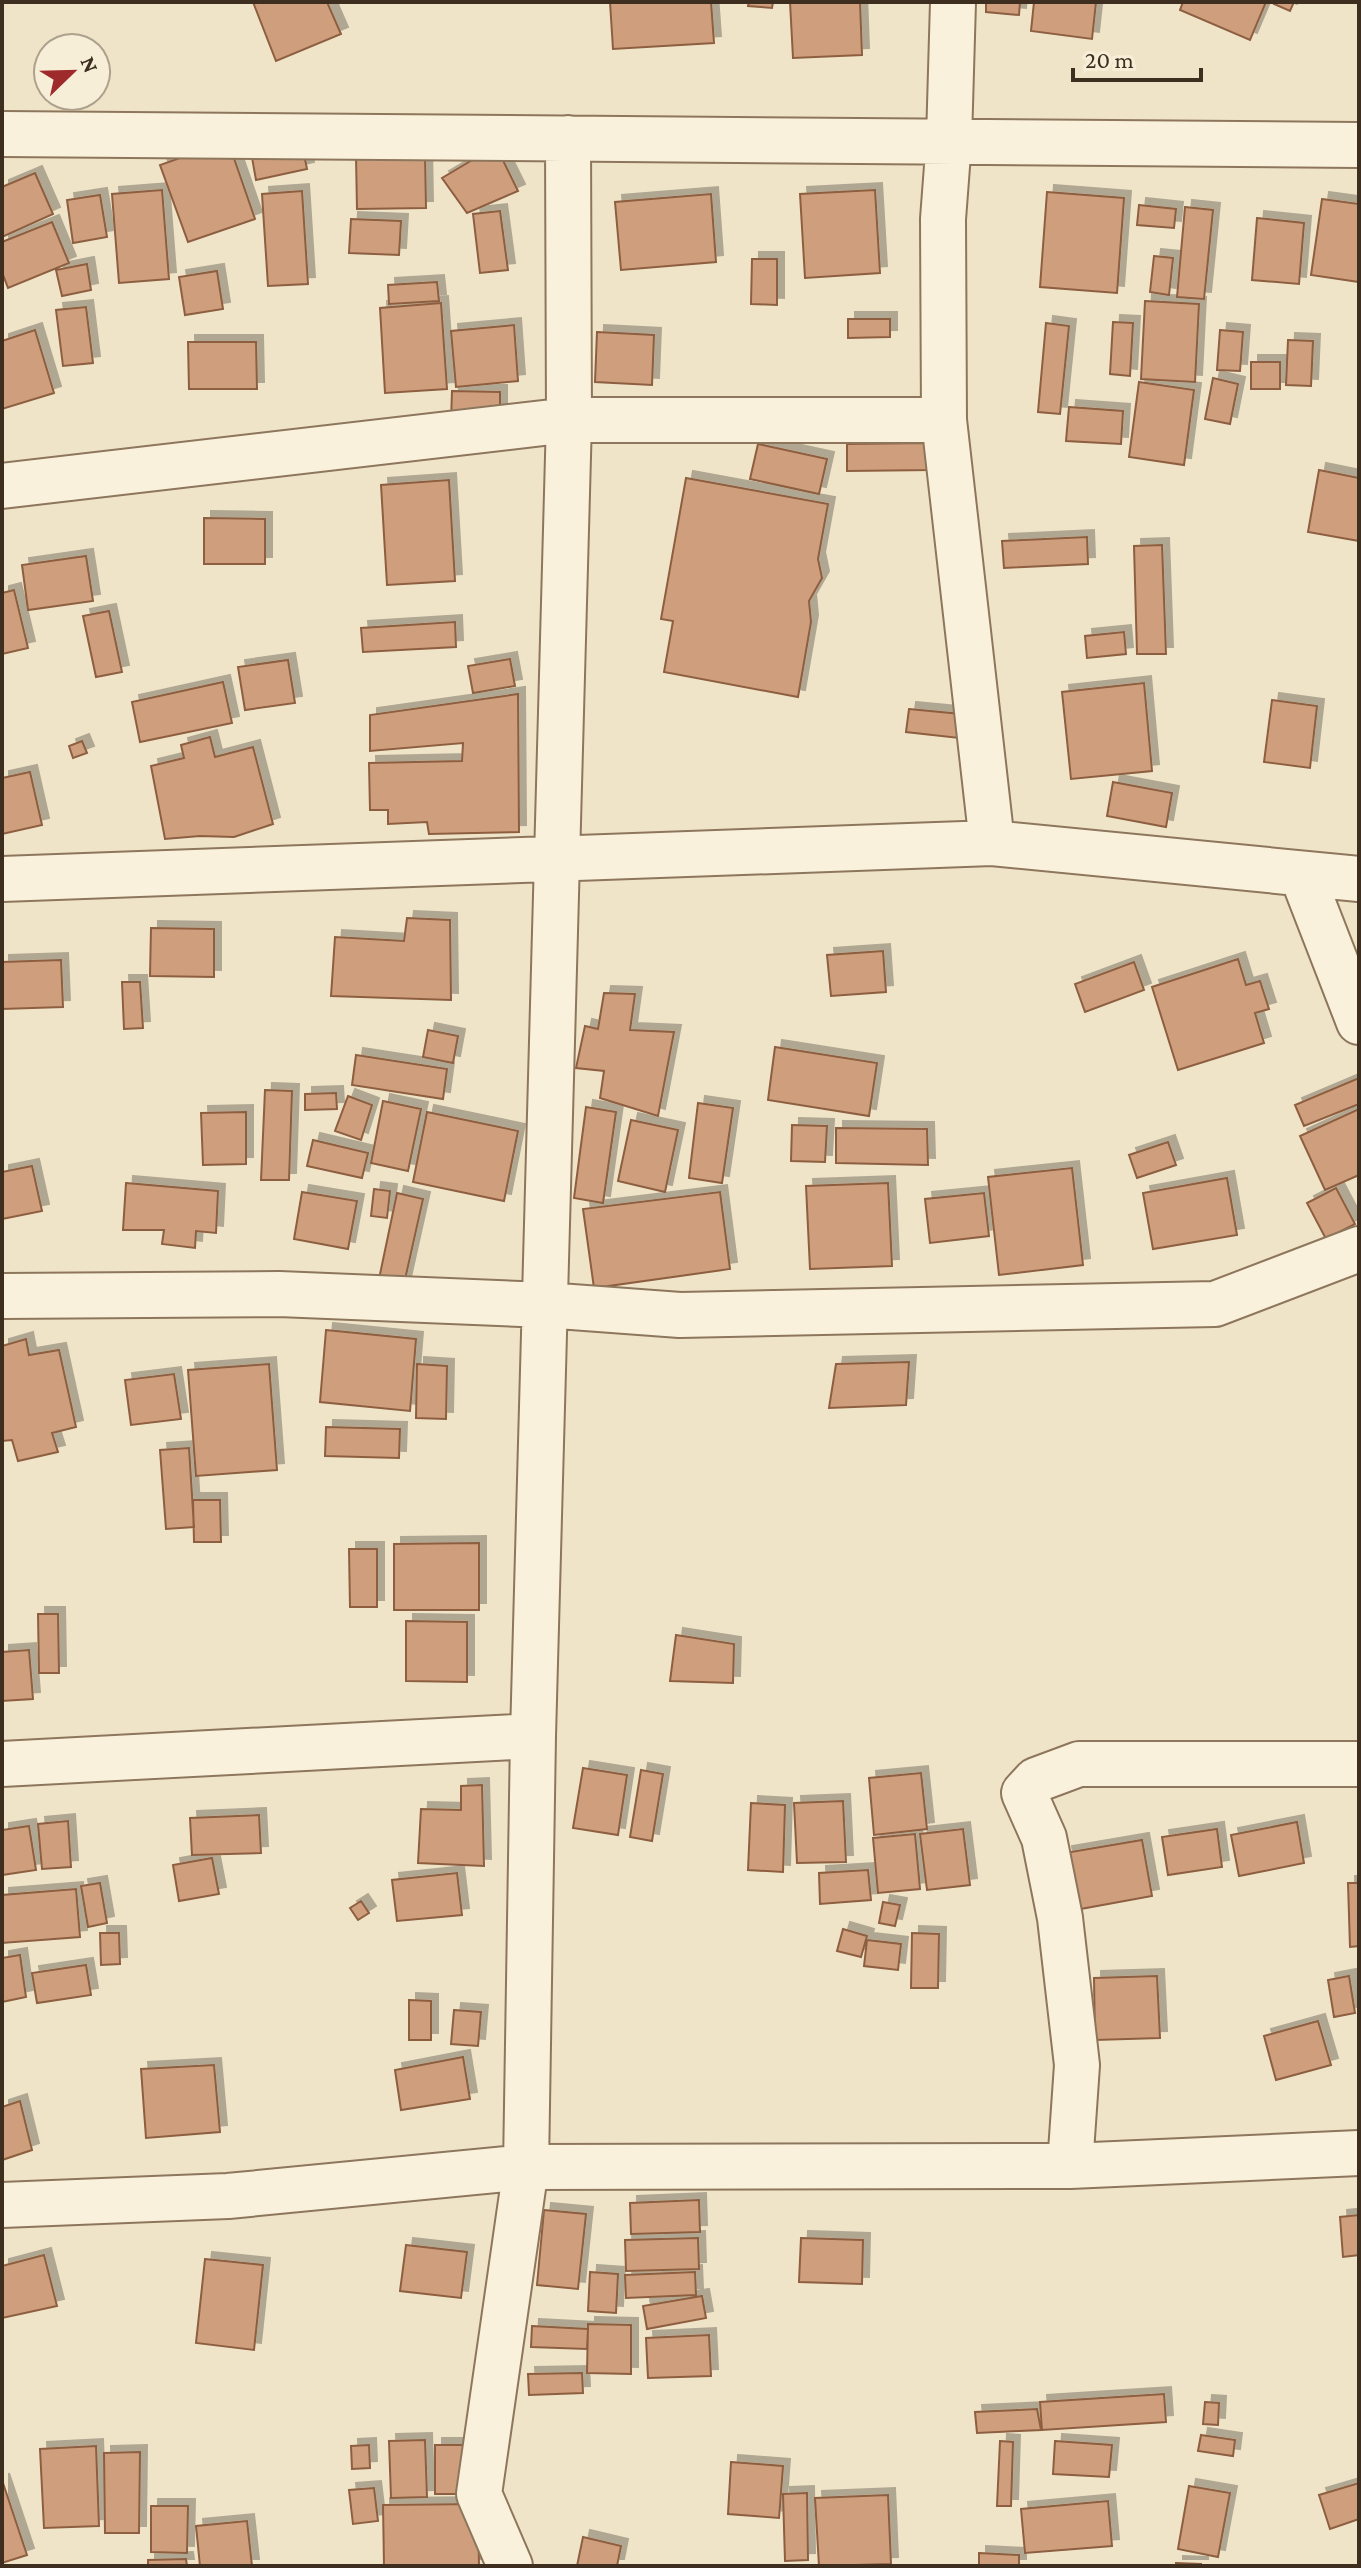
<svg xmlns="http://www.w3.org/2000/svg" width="1361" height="2568" font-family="'Crimson Pro',serif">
	<defs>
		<filter id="shadow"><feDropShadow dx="7" dy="-7" stdDeviation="0" flood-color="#0004"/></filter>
	</defs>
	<rect width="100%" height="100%" fill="#f0e4c8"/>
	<path fill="#cf9f7d" stroke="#8d5f41" stroke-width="2" filter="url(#shadow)" d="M253 2H327L341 34 276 61Z
		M610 2H711L714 43 613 49Z
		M749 2H773L772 8 748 6Z
		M790 2H860L862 55 793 58Z
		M986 2H1020L1019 15 986 12Z
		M1034 2H1096L1092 39 1031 31Z
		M1183 2H1266L1250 40 1180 10Z
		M1275 2H1294L1290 11 1274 4Z
		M298 125 307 169 256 180 248 135Z
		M228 141 255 219 188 242 160 165Z
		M496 146 518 191 467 213 442 178Z
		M425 155 426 208 357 209 356 157Z
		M35 173 53 214 2 237V187Z
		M162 190 169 279 119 283 112 194Z
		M875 190 880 273 805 278 800 194Z
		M302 191 308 284 268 286 262 194Z
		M1047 192 1124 198 1117 293 1040 287Z
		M711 194 716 262 621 270 615 202Z
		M100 195 107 237 73 243 67 200Z
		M1322 199 1359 204V282L1311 275Z
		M1139 205 1176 209 1174 228 1137 225Z
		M1185 207 1213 210 1204 299 1177 297Z
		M500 211 508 270 480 273 473 214Z
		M1257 218 1304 223 1299 284 1252 280Z
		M351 219 401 221 399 255 349 253Z
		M52 222 69 263 8 288 2 272V242Z
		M1154 256 1173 258 1169 295 1150 292Z
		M752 259H777V305L751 304Z
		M87 264 91 290 62 296 56 270Z
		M217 271 223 309 185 315 179 277Z
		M437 282 439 301 389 304 388 285Z
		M1145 301 1199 304 1195 382 1141 379Z
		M441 303 447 389 385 393 380 308Z
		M86 307 93 363 63 366 56 310Z
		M848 319H890V337L848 338Z
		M1113 322 1133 323 1130 376 1110 374Z
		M1046 323 1069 326 1060 414 1038 412Z
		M514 325 518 381 456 387 451 331Z
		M35 330 54 393 2 409V341Z
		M1220 330 1243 332 1240 371 1217 370Z
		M597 332 654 335 652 385 595 382Z
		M1288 340 1313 341 1311 386 1286 385Z
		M188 342H256L257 389H189Z
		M1251 362H1280V389H1251Z
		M1213 378 1238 384 1230 424 1205 419Z
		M1139 382 1194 390 1184 465 1129 457Z
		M452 391 500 392V422L451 421Z
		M1069 407 1123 411 1121 444 1066 441Z
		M931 443 932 470 847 471V444Z
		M758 444 827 459 819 494 750 479Z
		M1319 470 1359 478V541L1308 532Z
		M686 478 828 504 818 559 822 578 809 601 811 622 798 697 664 672 673 621 661 619Z
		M449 480 455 581 387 585 381 485Z
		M204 518 265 519V564H204Z
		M1087 537 1088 564 1004 568 1002 541Z
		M1162 545 1166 654H1137L1134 546Z
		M86 556 93 601 28 610 22 565Z
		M14 590 28 648 2 654V593Z
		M109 611 122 672 96 677 83 616Z
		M455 622 456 647 363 652 361 628Z
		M1124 632 1126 654 1087 658 1085 636Z
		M510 659 515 686 473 693 468 666Z
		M288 660 295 703 245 710 238 667Z
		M223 682 232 723 140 742 132 702Z
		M1144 683 1152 771 1071 779 1062 692Z
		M518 694 519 832 429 834 427 822 388 824V810H370L369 763 462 761 463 743 370 751V715Z
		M1272 700 1317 706 1310 768 1264 762Z
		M909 709 961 714 959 738 906 732Z
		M210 737 215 757 253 747 273 824 234 837 200 836 165 839 151 766 184 758 181 745Z
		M82 741 87 753 73 758 69 746Z
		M30 772 42 825 2 834V778Z
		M1113 782 1172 793 1166 827 1107 816Z
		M407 918 450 920 451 1000 331 996 335 937 404 941Z
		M151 928 214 929V977L150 976Z
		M883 951 886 992 831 996 827 955Z
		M1238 959 1246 985 1260 981 1269 1009 1255 1013 1264 1043 1178 1070 1152 987Z
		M61 960 63 1007 2 1009V962Z
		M1134 962 1144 990 1085 1012 1075 984Z
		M122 982H140L143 1028 124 1029Z
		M604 993 635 994 630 1030 674 1032 658 1116 600 1098 604 1071 576 1068 585 1026 598 1029Z
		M428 1030 458 1036 453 1063 423 1057Z
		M775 1047 877 1063 869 1116 768 1100Z
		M356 1055 447 1069 443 1099 352 1085Z
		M1359 1078V1104L1304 1126 1295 1105Z
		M265 1090 292 1091 289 1180H261Z
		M336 1093 337 1109 305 1110V1094Z
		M348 1096 372 1105 361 1140 335 1131Z
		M383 1101 421 1109 408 1171 371 1163Z
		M698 1103 733 1108 722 1183 689 1178Z
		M586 1107 616 1112 603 1203 574 1198Z
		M1359 1109V1175L1325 1190 1300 1136Z
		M246 1112V1164L203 1165 201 1113Z
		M427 1112 518 1131 504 1201 413 1182Z
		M631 1120 678 1130 665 1192 618 1181Z
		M792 1125 827 1126 825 1162 791 1161Z
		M836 1128 927 1129 928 1165 836 1163Z
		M313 1140 368 1153 362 1178 307 1166Z
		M1168 1142 1176 1165 1137 1178 1129 1155Z
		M32 1166 42 1211 2 1219V1172Z
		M1072 1168 1083 1265 999 1275 988 1177Z
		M1227 1178 1237 1235 1153 1249 1143 1193Z
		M126 1183 218 1191 216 1233 196 1231 195 1248 162 1244 164 1230H123Z
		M888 1183 892 1266 810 1269 806 1186Z
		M1336 1188 1355 1224 1326 1239 1307 1203Z
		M374 1189 390 1191 387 1218 371 1216Z
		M302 1192 357 1201 348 1249 294 1239Z
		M720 1192 730 1269 594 1288 583 1209Z
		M397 1193 423 1199 404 1284 379 1279Z
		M984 1193 989 1236 930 1243 925 1199Z
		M326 1330 416 1339 410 1411 320 1402Z
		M26 1339 29 1355 59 1350 76 1427 52 1433 58 1452 18 1461 12 1440 2 1441V1346Z
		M909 1362 906 1405 829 1408 836 1364Z
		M269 1364 277 1470 196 1476 188 1370Z
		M417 1364 447 1366 446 1419 416 1418Z
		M174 1374 181 1419 131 1425 125 1380Z
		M326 1427 400 1429 399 1458 325 1456Z
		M189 1448 194 1527 166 1529 160 1450Z
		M193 1500H220L221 1542H194Z
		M479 1543V1610H394V1544Z
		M349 1549H377V1607H350Z
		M38 1614H58L59 1673H39Z
		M406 1621 467 1622V1682L406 1681Z
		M676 1635 734 1644 733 1683 670 1681Z
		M29 1650 33 1699 2 1701V1652Z
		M583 1768 627 1775 618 1835 573 1828Z
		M641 1770 663 1774 652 1841 630 1837Z
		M921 1773 927 1829 874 1835 869 1778Z
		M482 1785 484 1866 418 1863 421 1809 461 1810V1786Z
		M843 1801 846 1862 797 1863 794 1803Z
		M751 1803 785 1805 783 1872 748 1870Z
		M259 1815 261 1853 192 1855 190 1818Z
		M68 1821 71 1867 42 1869 38 1824Z
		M1297 1822 1304 1863 1239 1876 1231 1835Z
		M29 1826 36 1870 2 1875V1830Z
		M963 1829 970 1885 927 1890 920 1834Z
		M1217 1829 1222 1867 1168 1875 1162 1837Z
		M915 1834 920 1889 878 1893 873 1838Z
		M1142 1840 1152 1896 1075 1910 1065 1853Z
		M212 1858 219 1894 179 1901 173 1865Z
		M868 1870 871 1900 820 1904 819 1873Z
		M457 1873 462 1915 397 1921 392 1880Z
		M100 1883 107 1923 88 1927 81 1886Z
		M1348 1883H1359V1946L1350 1947Z
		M76 1889 80 1937 2 1943V1895Z
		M361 1901 369 1913 358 1920 350 1908Z
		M883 1902 900 1905 895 1926 879 1923Z
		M843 1929 867 1936 861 1957 837 1951Z
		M100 1933H119L120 1964 101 1965Z
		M912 1933 939 1934 938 1988H911Z
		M867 1940 901 1944 898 1970 864 1966Z
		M20 1955 26 1997 2 2002V1958Z
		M86 1965 91 1995 37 2003 32 1973Z
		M1157 1976 1160 2038 1095 2040 1094 1978Z
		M1349 1976 1355 2013 1334 2017 1328 1980Z
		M409 2000 431 2001V2040H409Z
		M454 2010 481 2012 478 2046 451 2044Z
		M1318 2021 1331 2065 1276 2080 1264 2036Z
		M463 2057 470 2099 401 2110 395 2070Z
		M214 2065 220 2132 146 2138 141 2069Z
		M20 2101 32 2150 2 2160V2107Z
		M699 2200 700 2232 631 2234 630 2203Z
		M544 2210 586 2214 578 2289 537 2285Z
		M1359 2215V2255L1343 2257 1340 2217Z
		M698 2238 699 2269 626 2271 625 2240Z
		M801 2238 863 2240 862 2284 799 2282Z
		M406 2245 467 2252 461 2298 400 2291Z
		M44 2255 57 2306 2 2318V2266Z
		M205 2259 263 2265 254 2350 196 2343Z
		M590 2272 618 2274 616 2313 588 2311Z
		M695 2272 696 2295 626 2298 625 2275Z
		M702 2296 706 2318 647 2329 643 2306Z
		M588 2324 631 2325V2374L587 2373Z
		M532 2326 588 2329 587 2349 531 2347Z
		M709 2335 711 2376 648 2378 646 2338Z
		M582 2373 583 2393 529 2395 528 2374Z
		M1164 2394 1166 2422 1042 2430 1040 2402Z
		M1205 2402 1219 2403 1218 2425 1203 2424Z
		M1037 2409 1041 2430 977 2433 975 2412Z
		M1201 2435 1235 2440 1233 2456 1198 2451Z
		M425 2440 427 2497 391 2498 389 2441Z
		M1000 2441 1013 2442 1011 2506H997Z
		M1055 2441 1112 2445 1109 2477 1053 2474Z
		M369 2445 370 2468 352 2469 351 2446Z
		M435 2445H475V2494H435Z
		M96 2446 99 2526 44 2528 40 2449Z
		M140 2452 139 2533H105L104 2453Z
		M731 2462 783 2466 779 2518 728 2514Z
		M2 2480 27 2555 2 2563Z
		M1359 2483V2519L1330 2529 1319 2495Z
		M1189 2486 1230 2493 1218 2557 1178 2549Z
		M374 2488 378 2521 353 2524 349 2490Z
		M807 2493 808 2560 785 2561 783 2494Z
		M888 2495 891 2564 819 2566 815 2498Z
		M1108 2501 1112 2546 1025 2553 1021 2509Z
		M478 2504 479 2566H384L383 2505Z
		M151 2506H188L187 2553 151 2552Z
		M247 2521 252 2566H200L196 2526Z
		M583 2537 621 2546 617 2566H577Z
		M979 2553 1019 2555V2566H979Z
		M186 2559 187 2566H148V2560Z
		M1176 2563 1201 2564V2566H1176Z"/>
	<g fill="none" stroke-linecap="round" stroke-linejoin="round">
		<g stroke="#8d765c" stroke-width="48">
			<path id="minor" d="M953 2 949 140 943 219 944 420 992 843
				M2 134 1359 145
				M2 486 569 420H944
				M1302 875 1359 1022
				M2 879 992 843 1359 879
				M2 1296 279 1294 545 1305 680 1315 1215 1304 1359 1249
				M2 1764 533 1736
				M1070 2166 1077 2065 1060 1918 1044 1838 1024 1793 1036 1780 1079 1764H1359
				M2 2205 228 2196 526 2167 1070 2166 1359 2153
				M510 2566 479 2494 526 2167 533 1736 569 420 568 138"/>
		</g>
		<use href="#minor" stroke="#faf1dc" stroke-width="44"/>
	</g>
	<rect width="1361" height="2568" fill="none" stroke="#3d2e20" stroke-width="8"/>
	<g transform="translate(72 72) rotate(67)"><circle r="38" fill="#f7eed8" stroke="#ada18e" stroke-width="2"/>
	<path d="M0-6L14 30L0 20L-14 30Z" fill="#9e2a2b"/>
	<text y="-12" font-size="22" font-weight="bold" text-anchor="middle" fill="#3d2e20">N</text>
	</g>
	<path d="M1073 68v12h128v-12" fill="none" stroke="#3d2e20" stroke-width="4"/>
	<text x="1085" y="68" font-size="24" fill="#3d2e20" stroke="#f7eed8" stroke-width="6" paint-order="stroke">20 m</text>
</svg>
